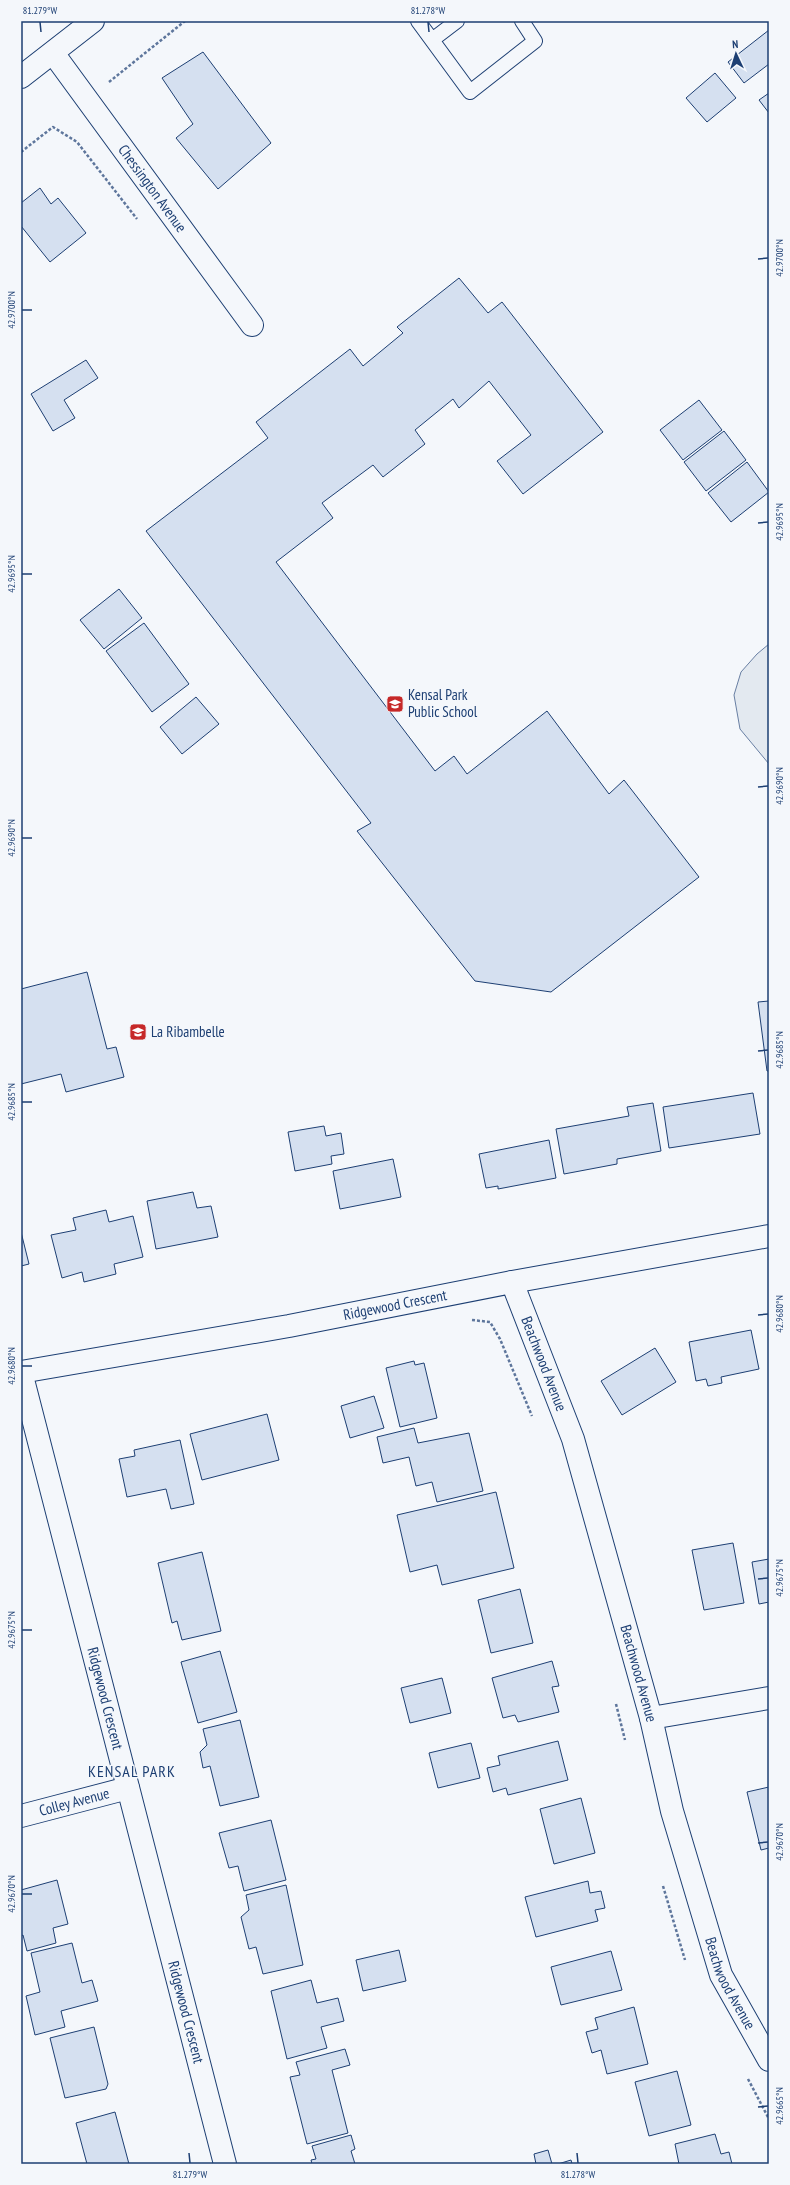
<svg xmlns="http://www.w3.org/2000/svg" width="790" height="2185" font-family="'PT Sans Narrow',sans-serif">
	<rect width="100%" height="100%" fill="#f4f7fb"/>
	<path fill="#e3e9f0" stroke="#687fa3" d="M769 644V764L740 729 734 695 741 672 757 654Z"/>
	<path fill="#d5e0f0" stroke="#1d3f73" d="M769 30V64L744 83 728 62Z
		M203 52 271 143 218 189 176 138 193 124 162 78Z
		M715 73 736 98 707 122 686 98Z
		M769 93V113L759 100Z
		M40 188 51 204 58 198 86 233 50 262 21 226V203Z
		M459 278 488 313 502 302 603 432 523 494 497 461 531 435 489 381 459 408 453 399 415 430 425 444 383 477 373 465 322 503 333 518 276 562 435 771 454 756 467 774 547 711 609 794 624 780 699 877 551 992 475 981 357 831 371 823 146 531 268 438 256 422 350 349 363 366 403 333 397 327Z
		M86 360 98 378 64 400 75 418 53 431 31 394Z
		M699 400 722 430 683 460 660 430Z
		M724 431 746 460 706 491 684 462Z
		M747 462 769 492 731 522 708 493Z
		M119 589 142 618 104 649 80 620Z
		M144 623 189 684 152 712 106 651Z
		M196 697 219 724 182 754 160 727Z
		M87 972 107 1049 116 1047 124 1077 66 1092 61 1074 21 1084V989Z
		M769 1001V1071H767L758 1002Z
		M753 1093 760 1134 669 1148 663 1107Z
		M653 1103 661 1151 617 1159V1164L564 1174 556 1129 629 1116 627 1107Z
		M324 1126 326 1136 341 1133 344 1154 331 1156 332 1164 295 1171 288 1132Z
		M549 1140 556 1178 498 1189V1186L486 1188 479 1154Z
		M393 1159 401 1197 340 1209 333 1171Z
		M193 1192 197 1208 211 1206 218 1237 156 1249 147 1201Z
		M106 1210 109 1222 133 1216 143 1257 114 1264 116 1274 84 1282 82 1272 62 1278 51 1235 76 1230 73 1218Z
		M21 1232 29 1264 21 1266Z
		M751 1330 759 1369 721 1377 722 1383 708 1386 706 1379 696 1381 689 1342Z
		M655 1348 676 1382 622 1415 601 1381Z
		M414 1361 415 1365 424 1363 437 1418 400 1427 386 1368Z
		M374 1396 384 1428 350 1438 341 1406Z
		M267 1414 279 1460 202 1480 190 1434Z
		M414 1428 418 1443 469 1433 483 1491 437 1502 432 1482 416 1486 409 1457 383 1463 377 1437Z
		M180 1440 194 1504 171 1509 166 1489 127 1497 119 1459 135 1456 134 1450Z
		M496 1492 514 1568 442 1585 437 1565 410 1572 397 1515Z
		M733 1543 744 1603 704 1610 692 1550Z
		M202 1552 221 1631 182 1640 177 1621 172 1623 158 1563Z
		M769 1559V1602L759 1604 752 1562Z
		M520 1589 533 1643 491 1653 478 1600Z
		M220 1651 237 1712 198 1723 181 1662Z
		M552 1661 559 1686 552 1687 559 1712 518 1722 515 1715 503 1718 492 1678Z
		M442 1678 451 1713 410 1723 401 1688Z
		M240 1720 259 1797 220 1806 210 1766 203 1768 200 1752 207 1745 203 1729Z
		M558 1741 568 1780 508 1795 506 1788 493 1792 487 1768 500 1765 498 1756Z
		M471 1743 480 1778 438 1788 429 1753Z
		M769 1787V1848L761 1850 747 1792Z
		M581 1798 595 1853 554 1864 540 1809Z
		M271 1820 286 1880 244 1891 238 1866 229 1868 219 1833Z
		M57 1880 68 1924 53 1928 56 1943 27 1951 23 1935 21 1936V1890Z
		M588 1881 590 1893 601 1891 605 1908 595 1910 598 1921 536 1937 525 1897Z
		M286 1885 303 1965 263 1974 256 1947 249 1949 241 1917 249 1910 246 1895Z
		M72 1943 82 1983 92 1980 98 2001 61 2011 65 2027 35 2035 26 1996 40 1992 31 1953Z
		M399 1950 406 1981 363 1991 356 1960Z
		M611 1951 622 1990 561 2005 551 1967Z
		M311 1980 317 2003 338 1998 344 2021 321 2027 327 2048 287 2059 271 1991Z
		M634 2007 648 2064 607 2074 601 2050 592 2053 586 2032 598 2029 595 2018Z
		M94 2027 108 2084 106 2089 65 2098 50 2038Z
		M345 2049 350 2065 332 2070 348 2133 307 2144 290 2077 300 2075 296 2062Z
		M677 2071 691 2125 649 2136 635 2082Z
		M115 2112 129 2164H87L76 2123Z
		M715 2134 721 2154 729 2152 732 2164H679L675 2144Z
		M351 2135 355 2149 351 2151 355 2164H312L311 2160 316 2159 312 2146Z
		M548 2150 552 2164H536L534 2154Z
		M571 2160 572 2164H558Z"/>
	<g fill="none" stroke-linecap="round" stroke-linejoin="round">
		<g stroke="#1d3f73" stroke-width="16">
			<path id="service" d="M418 21 470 92 535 41 522 21
				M432 40 457 21"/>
		</g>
		<g stroke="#1d3f73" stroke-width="24">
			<g id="minor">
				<path id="s1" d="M53 53 252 325"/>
				<path d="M512 1282 769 1236"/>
				<path id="s2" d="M21 1372 225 2164"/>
				<path d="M651 1718 769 1698"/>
				<path id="s3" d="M21 1816 128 1788"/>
			</g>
		</g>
		<g stroke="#1d3f73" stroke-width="24">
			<g id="tertiary">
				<path id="s4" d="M21 1372 289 1326 512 1282 573 1439 651 1718 672 1811 721 1975 769 2060"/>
			</g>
		</g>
		<g stroke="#1d3f73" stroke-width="24">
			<path id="secondary" d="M21 77 93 21"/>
		</g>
		<path stroke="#5e769c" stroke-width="2.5" stroke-dasharray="3 2" stroke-linecap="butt" d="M109 82 185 21
			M21 152 53 127 77 142 137 219
			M472 1320 490 1322 500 1339 532 1416
			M616 1704 625 1740
			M663 1886 685 1960
			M748 2079 769 2119"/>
		<use href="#service" stroke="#f4f7fb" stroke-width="14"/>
		<use href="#minor" stroke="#f4f7fb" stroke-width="22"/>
		<use href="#tertiary" stroke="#f4f7fb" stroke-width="22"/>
		<use href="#secondary" stroke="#f4f7fb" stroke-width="22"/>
	</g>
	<path fill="none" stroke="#1d3f73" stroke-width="1.5" d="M40 22 41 32M428 22 429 32M758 259 768 258M22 310H32M758 523 768 522M22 574H32M758 787 768 786M22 838H32M758 1051 768 1050M22 1102H32M758 1315 768 1314M22 1366H32M758 1579 768 1578M22 1630H32M758 1843 768 1842M22 1894H32M758 2107 768 2106M189 2153 190 2163M577 2153 578 2163"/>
	<defs>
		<g id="school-square" transform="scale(0.9)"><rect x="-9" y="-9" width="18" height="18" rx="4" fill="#c62828" stroke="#f4f7fb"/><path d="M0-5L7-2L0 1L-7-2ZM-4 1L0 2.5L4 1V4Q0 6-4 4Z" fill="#fff"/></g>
	</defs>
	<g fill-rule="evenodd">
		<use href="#school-square" x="395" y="704"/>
		<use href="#school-square" x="138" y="1032"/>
	</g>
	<g text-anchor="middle" stroke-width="3" stroke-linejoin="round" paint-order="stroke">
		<g font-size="15" fill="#1d3f73" stroke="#f4f7fb">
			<text dy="5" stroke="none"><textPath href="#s1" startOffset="168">Chessington Avenue</textPath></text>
			<text dy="5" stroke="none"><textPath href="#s4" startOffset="380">Ridgewood Crescent</textPath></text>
			<text dy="5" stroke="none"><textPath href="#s4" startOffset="587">Beachwood Avenue</textPath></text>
			<text dy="5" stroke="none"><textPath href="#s4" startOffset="911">Beachwood Avenue</textPath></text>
			<text dy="5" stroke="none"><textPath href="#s2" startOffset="337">Ridgewood Crescent</textPath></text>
			<text dy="5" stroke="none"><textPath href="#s3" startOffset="55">Colley Avenue</textPath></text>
			<text dy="5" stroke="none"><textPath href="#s4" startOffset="1235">Beachwood Avenue</textPath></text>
			<text dy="5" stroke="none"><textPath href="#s2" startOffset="661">Ridgewood Crescent</textPath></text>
		</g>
		<g font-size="15" fill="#1d3f73" stroke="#f4f7fb" text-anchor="start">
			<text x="408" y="700">Kensal Park<tspan x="408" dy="17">Public School</tspan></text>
			<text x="151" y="1037">La Ribambelle</text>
		</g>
		<g font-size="16" letter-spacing="1" fill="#1d3f73" stroke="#f4f7fb">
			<text x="132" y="1777">KENSAL PARK</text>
		</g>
	</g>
	<rect width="790" height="2185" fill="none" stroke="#f4f7fb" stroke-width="44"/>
	<g transform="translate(736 54) rotate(356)" stroke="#f4f7fb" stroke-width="3" paint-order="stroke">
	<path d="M0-3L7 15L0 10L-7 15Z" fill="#1d3f73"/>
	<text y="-6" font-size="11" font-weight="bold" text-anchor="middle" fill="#1d3f73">N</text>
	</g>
	<rect x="22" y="22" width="746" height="2141" fill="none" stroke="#1d3f73" stroke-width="1.5"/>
	<g font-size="10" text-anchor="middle" fill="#1d3f73">
		<text x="40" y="14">81.279°W</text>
		<text x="428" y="14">81.278°W</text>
		<text transform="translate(779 258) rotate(-90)" y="4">42.9700°N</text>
		<text transform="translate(11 310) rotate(-90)" y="4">42.9700°N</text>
		<text transform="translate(779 522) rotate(-90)" y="4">42.9695°N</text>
		<text transform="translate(11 574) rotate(-90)" y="4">42.9695°N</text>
		<text transform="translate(779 786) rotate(-90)" y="4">42.9690°N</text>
		<text transform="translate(11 838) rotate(-90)" y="4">42.9690°N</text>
		<text transform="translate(779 1050) rotate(-90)" y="4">42.9685°N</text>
		<text transform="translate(11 1102) rotate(-90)" y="4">42.9685°N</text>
		<text transform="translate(779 1314) rotate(-90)" y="4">42.9680°N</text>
		<text transform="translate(11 1366) rotate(-90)" y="4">42.9680°N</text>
		<text transform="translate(779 1578) rotate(-90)" y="4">42.9675°N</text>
		<text transform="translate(11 1630) rotate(-90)" y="4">42.9675°N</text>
		<text transform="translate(779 1842) rotate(-90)" y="4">42.9670°N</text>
		<text transform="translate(11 1894) rotate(-90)" y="4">42.9670°N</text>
		<text transform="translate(779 2106) rotate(-90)" y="4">42.9665°N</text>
		<text x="190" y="2178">81.279°W</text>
		<text x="578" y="2178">81.278°W</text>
	</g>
</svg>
